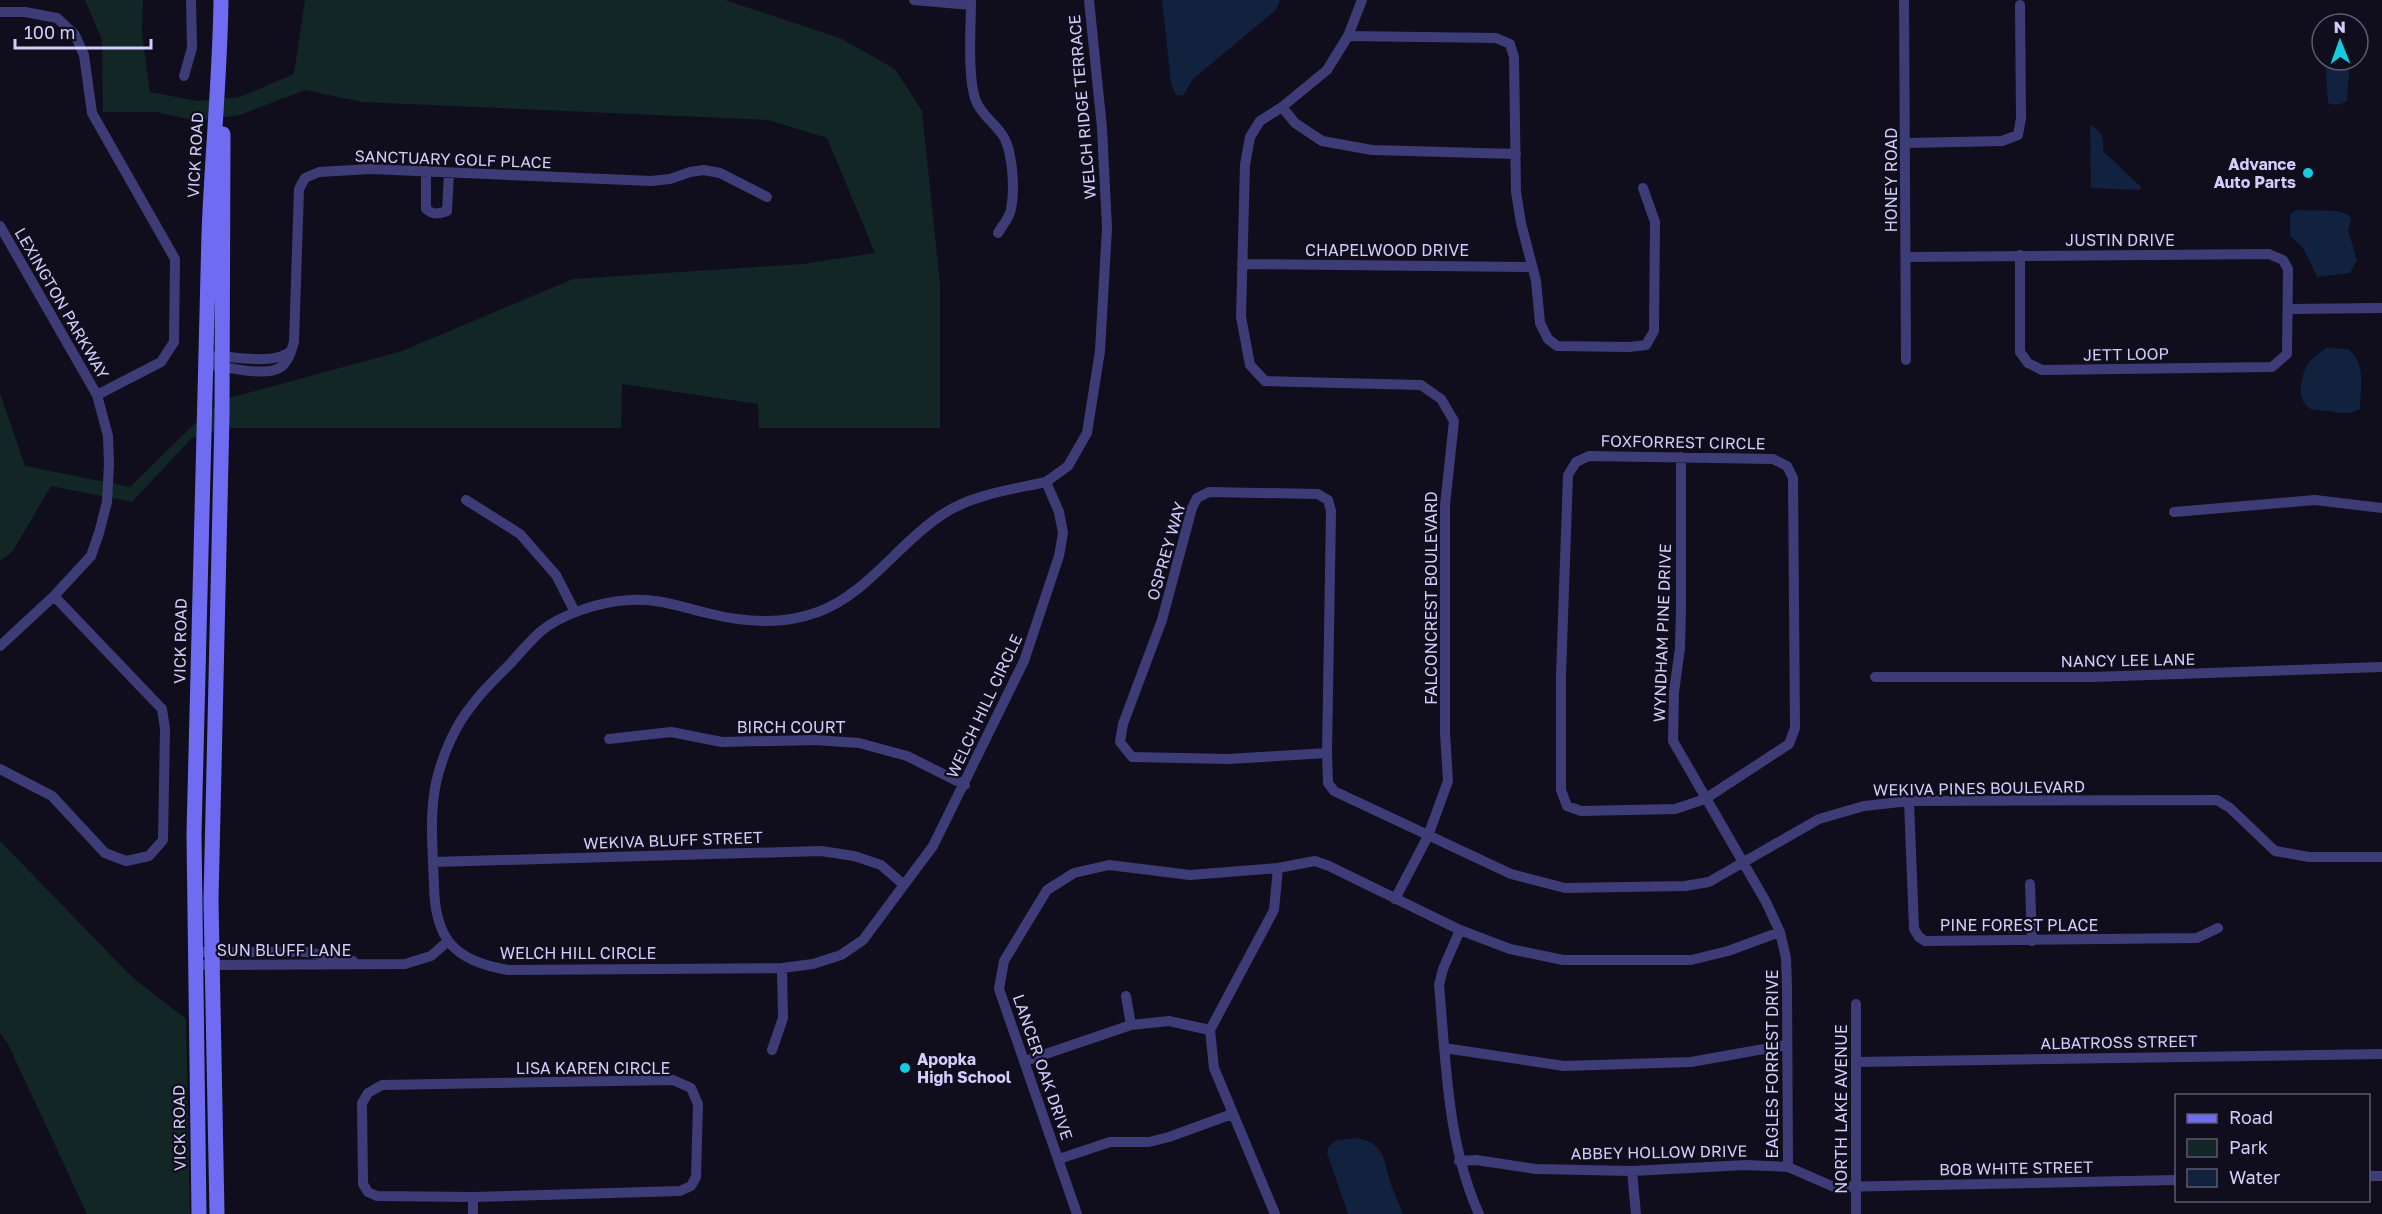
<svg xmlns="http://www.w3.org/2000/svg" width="2382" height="1214" font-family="'Golos Text',sans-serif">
	<rect width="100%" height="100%" fill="#100d1c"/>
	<path fill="#112625" d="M85 0H143L142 33 150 92 198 101 240 97 294 74 305 0H725L842 39 895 69 922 111 940 284V428H759L758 404 622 384 621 428H225L192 438 132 502 51 486 13 551 0 561V393L25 466 130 487 192 426 226 399 402 351 573 279 803 264 875 253 827 138 768 120 362 102 305 90 240 115 197 121 156 112H103L102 40Z
		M0 841 132 977 186 1019 190 1214H87L8 1044 0 1033Z"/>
	<path fill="#10223e" d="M1162 0H1280L1276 10 1193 79 1183 96 1176 95 1171 83Z
		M2325 60H2350L2347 101C2340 105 2336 106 2328 103Z
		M2090 125C2103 131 2104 138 2103 151L2141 187 2140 190 2091 188Z
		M2297 210 2338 211 2349 215 2351 220 2348 230 2357 260 2350 273 2317 277 2303 248 2290 236V214Z
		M2326 348 2348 349C2367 363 2360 388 2360 409 2349 415 2340 413 2328 411 2322 411 2314 411 2309 408 2295 399 2301 371 2311 360 2315 356 2321 352 2326 348Z
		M1358 1138C1386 1145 1383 1159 1390 1182 1394 1193 1399 1203 1403 1214H1348L1327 1153 1329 1146 1337 1140Z"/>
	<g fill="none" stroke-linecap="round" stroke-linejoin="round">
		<path stroke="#3e3c77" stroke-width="10" d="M914 0 971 5
			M971 0C971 26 967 78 976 101 981 114 993 122 1001 133 1013 148 1015 190 1011 209 1010 217 1002 226 998 233
			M1362 0 1348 36 1327 70 1282 107 1260 121 1250 137 1245 165 1241 317 1250 365 1265 381 1421 385 1441 399 1454 421 1445 505V733L1448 781 1428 836 1395 899
			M1904 0 1906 360
			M0 12H25L57 18 75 35 84 55 92 113 175 259 174 342 161 362 97 395
			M1348 36 1496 38 1510 44 1514 57 1516 192 1521 223 1536 281 1540 323 1548 339 1557 346 1629 347 1646 345 1654 331 1655 222 1643 188
			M184 76 192 48 191 0
			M1282 107 1295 123 1322 141 1372 150 1516 154
			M1906 143 2002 141 2018 135 2021 118 2020 5
			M426 171V209C433 215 439 214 447 211L449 173
			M0 226 97 395 108 436 109 464 107 502 99 533 91 556 54 596 0 646
			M1906 257 2269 254 2283 260 2288 269 2287 354 2272 367 2042 370 2028 363 2020 352V255
			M1242 264 1531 267
			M2288 309 2382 308
			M216 356C237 357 275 365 291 351
			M205 364C223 366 266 378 281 367 289 361 291 351 294 342L299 189 305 178 319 172 371 169 651 181 670 179 690 172 704 170 720 173 767 197
			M1589 456 1773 459 1787 466 1793 478 1795 728 1789 744 1705 799 1675 809 1581 811 1567 806 1561 790V675L1568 475 1576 462Z
			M1681 457V608L1680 648 1674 692 1673 741 1766 902 1780 932 1786 958 1787 987 1788 1167
			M1046 482 1059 512 1063 533 1059 556 1024 661 933 846 863 940 841 955 813 964 782 968 508 970C455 961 435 940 434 886 433 852 429 816 436 783 442 756 455 725 473 704 483 690 497 677 509 665 519 654 529 642 540 632 561 614 602 601 630 600 658 598 681 607 707 613 742 622 783 625 818 612 867 594 898 544 940 516 972 494 1010 490 1046 482Z
			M1046 482 1068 466 1087 433 1100 351 1107 228 1102 128 1089 0
			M466 500 520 534 556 575 575 612
			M2174 512 2315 500 2382 508
			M1875 677H2092L2382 667
			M609 739 671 732 722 742 815 740 859 743 907 756 965 785
			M1327 753 1229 759 1132 757 1120 742 1123 724 1162 620 1192 508 1197 498 1209 492 1318 494 1328 500 1331 511 1327 753 1328 783 1334 791 1511 874 1565 888 1685 886 1709 882 1819 819 1864 806 1909 801 2217 800 2230 808 2275 851 2309 857H2382
			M0 769 52 796 105 853 126 861 149 856 163 840 165 729 162 709 54 596
			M1909 801 1914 929 1919 937 1925 941 2197 938 2218 928
			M434 862 821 851 854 856 881 865 904 885
			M2030 884 2032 941
			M1460 930 1443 969 1439 985C1446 1062 1447 1143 1479 1214
			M195 952H307L353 961
			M205 965 405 964 431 956 447 942
			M1126 996 1131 1025
			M1856 1004V1214
			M1444 1048 1564 1066 1691 1062 1786 1045
			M772 1050 783 1018 782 968
			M1025 1061 1131 1025 1169 1021 1210 1030
			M1856 1062 2382 1054
			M673 1080 691 1088 698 1104 696 1177 691 1186 680 1191 473 1197 377 1196 368 1192 363 1184 362 1103 368 1093 382 1085Z
			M1059 1159 1110 1142H1149L1169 1137 1232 1114
			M1459 1161 1476 1160 1536 1169 1632 1171 1746 1165 1788 1167 1834 1187 2176 1180
			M1632 1171 1636 1214
			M2368 1176H2382
			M473 1197V1214
			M1077 1214 999 989 1004 961 1047 890 1074 873 1109 865 1190 875 1278 868 1315 861 1329 866 1460 930 1510 949 1563 960H1691L1728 951 1780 932
			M1275 1214 1214 1068 1210 1030 1274 910 1278 868"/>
		<path stroke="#6f6cf2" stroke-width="15" d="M199 1214 194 834 209 233C212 155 220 78 221 0
			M217 1214 211 900 222 416 223 134"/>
	</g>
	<g fill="#13cce0" stroke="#100d1c" stroke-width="2">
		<circle cx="2308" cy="173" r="6"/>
		<circle cx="905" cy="1068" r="6"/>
	</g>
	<g text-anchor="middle" stroke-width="4.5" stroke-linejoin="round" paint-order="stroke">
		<g font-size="16" fill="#d2cdfb" stroke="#100d1c">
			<text transform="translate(1082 107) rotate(-95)" y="6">WELCH RIDGE TERRACE</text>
			<text transform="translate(195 155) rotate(-87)" y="6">VICK ROAD</text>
			<text transform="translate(453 159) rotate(2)" y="6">SANCTUARY GOLF PLACE</text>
			<text transform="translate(1891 180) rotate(-90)" y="6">HONEY ROAD</text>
			<text x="2120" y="246">JUSTIN DRIVE</text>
			<text x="1387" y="256">CHAPELWOOD DRIVE</text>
			<text transform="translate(62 303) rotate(60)" y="6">LEXINGTON PARKWAY</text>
			<text transform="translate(2126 354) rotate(-1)" y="6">JETT LOOP</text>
			<text transform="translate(1683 442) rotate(1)" y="6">FOXFORREST CIRCLE</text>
			<text transform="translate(1166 551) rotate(-74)" y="6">OSPREY WAY</text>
			<text transform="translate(1431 598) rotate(-90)" y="6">FALCONCREST BOULEVARD</text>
			<text transform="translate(1662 633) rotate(-88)" y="6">WYNDHAM PINE DRIVE</text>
			<text transform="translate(180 641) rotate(-89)" y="6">VICK ROAD</text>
			<text transform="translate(2128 660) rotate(-1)" y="6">NANCY LEE LANE</text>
			<text transform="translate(984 706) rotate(-65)" y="6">WELCH HILL CIRCLE</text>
			<text x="791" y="733">BIRCH COURT</text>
			<text transform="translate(1979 788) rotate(-1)" y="6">WEKIVA PINES BOULEVARD</text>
			<text transform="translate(673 840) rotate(-2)" y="6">WEKIVA BLUFF STREET</text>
			<text x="2019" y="931">PINE FOREST PLACE</text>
			<text x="284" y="956">SUN BLUFF LANE</text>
			<text x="578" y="959">WELCH HILL CIRCLE</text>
			<text transform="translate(2119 1042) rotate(-1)" y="6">ALBATROSS STREET</text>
			<text transform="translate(1772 1064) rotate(-90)" y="6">EAGLES FORREST DRIVE</text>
			<text transform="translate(1043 1067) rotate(71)" y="6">LANCER OAK DRIVE</text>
			<text x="593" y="1074">LISA KAREN CIRCLE</text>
			<text transform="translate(1841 1109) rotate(-90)" y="6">NORTH LAKE AVENUE</text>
			<text transform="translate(179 1128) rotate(-91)" y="6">VICK ROAD</text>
			<text transform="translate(1659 1152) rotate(-1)" y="6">ABBEY HOLLOW DRIVE</text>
			<text transform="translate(2016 1168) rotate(-1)" y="6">BOB WHITE STREET</text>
		</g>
		<g font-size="16" font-weight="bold" fill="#d2cdfb" stroke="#100d1c" text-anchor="end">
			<text x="2296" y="170">Advance<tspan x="2296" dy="18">Auto Parts</tspan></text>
			<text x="917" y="1065" text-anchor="start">Apopka<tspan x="917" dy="18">High School</tspan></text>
		</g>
	</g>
	<rect x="2175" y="1094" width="195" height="108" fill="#100d1c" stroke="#5e5a75" stroke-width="1.5"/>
	<rect x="2187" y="1114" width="30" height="9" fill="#6f6cf2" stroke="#5e5a75" stroke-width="1.5"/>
	<text x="2229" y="1124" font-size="18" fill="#d2cdfb">Road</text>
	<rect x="2187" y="1139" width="30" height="18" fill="#112625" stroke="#5e5a75" stroke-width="1.5"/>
	<text x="2229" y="1154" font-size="18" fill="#d2cdfb">Park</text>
	<rect x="2187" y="1169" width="30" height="18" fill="#10223e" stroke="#5e5a75" stroke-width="1.5"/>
	<text x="2229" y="1184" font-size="18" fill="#d2cdfb">Water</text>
	<g transform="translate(2340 42) rotate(359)"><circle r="28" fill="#100d1c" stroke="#5e5a75" stroke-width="1.5"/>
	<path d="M0-4.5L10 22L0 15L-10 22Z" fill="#13cce0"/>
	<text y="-9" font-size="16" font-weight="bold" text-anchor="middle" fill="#d2cdfb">N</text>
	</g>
	<path d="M15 39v9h136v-9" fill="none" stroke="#d2cdfb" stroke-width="3"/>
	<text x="24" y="39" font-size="18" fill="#d2cdfb" stroke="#100d1c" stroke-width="4.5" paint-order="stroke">100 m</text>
</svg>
